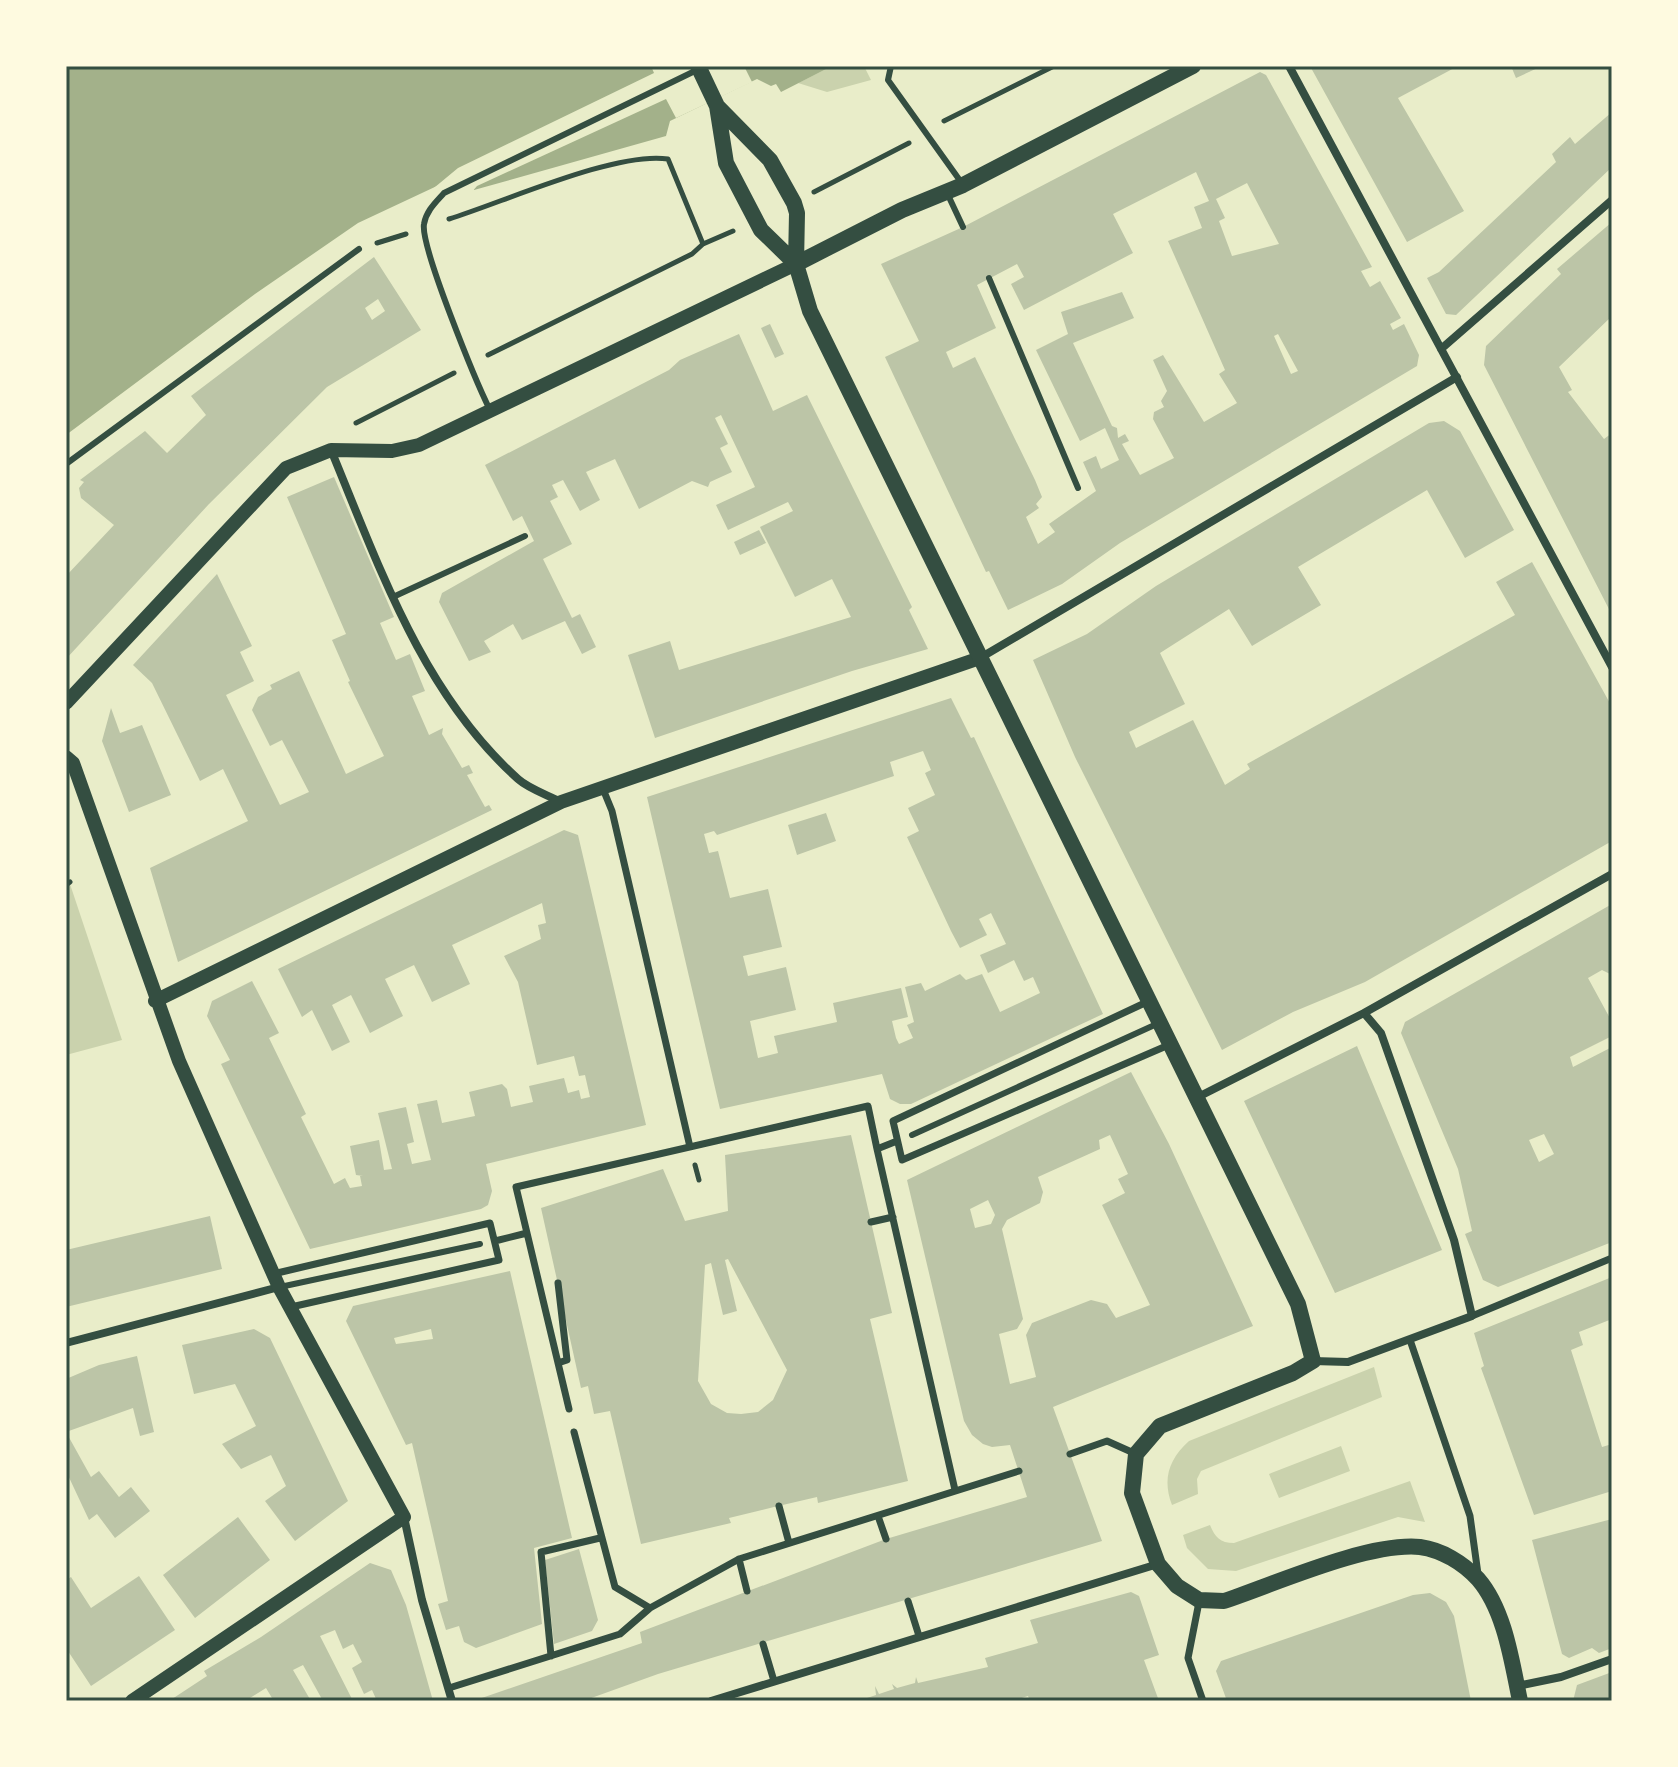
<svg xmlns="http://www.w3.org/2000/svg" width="1678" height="1767" font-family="'Space Grotesk',sans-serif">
	<rect width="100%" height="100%" fill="#e9edc9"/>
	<path fill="#cad2ad" d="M832 66H864L871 80 827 92 798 83Z
		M66 872 122 1040 66 1055Z
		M1374 1367 1382 1397 1201 1471 1197 1479 1198 1494 1172 1505C1162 1479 1169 1459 1189 1441Z
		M1341 1446 1350 1471 1279 1498 1269 1474Z
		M1410 1481 1425 1522 1398 1517 1236 1571 1208 1569 1187 1548 1183 1535 1210 1525C1215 1537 1220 1543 1234 1543Z"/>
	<path fill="#a3b18a" d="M66 66H832L781 92 776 84 771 86 757 79 670 121 666 136 474 190 469 182 454 178 358 223 255 294 66 435Z"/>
	<path fill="#e9edc9" d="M651 66H744L752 82 676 118 666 99 477 186 471 193 467 185 454 182 423 197 458 168 654 73Z"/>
	<path fill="#bcc5a7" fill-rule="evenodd" d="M1310 66H1458L1398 98 1464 211 1407 242Z
		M1511 66H1542L1516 78Z
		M1260 72 1266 75 1372 267 1361 271 1370 287 1380 281 1401 318 1390 324 1393 330 1404 324 1419 355 1417 366 1120 543 1062 584 1008 610 989 571 986 572 885 357 919 341 881 264 963 227ZM1196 172 1209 201 1194 207 1202 228 1168 241 1225 370 1219 374 1237 403 1204 422 1163 355 1153 360 1167 391 1161 401 1164 407 1154 412 1153 419 1174 458 1140 475 1122 444 1129 441 1125 434 1118 438 1117 428 1112 426 1073 343 1134 318 1122 292 1061 312 1068 334 1036 350 1080 441 1105 428 1119 460 1101 469 1096 456 1083 462 1096 491 1049 524 1055 532 1038 544 1026 517 1039 508 1036 504 1042 497 1035 480 975 357 953 368 946 352 996 328 977 285 1017 264 1024 277 1011 284 1024 310 1133 253 1113 214ZM1247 183 1279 244 1232 256 1219 221 1225 218 1216 199ZM1278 334 1298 371 1291 374 1274 336Z
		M1612 112V167L1456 315 1446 314 1427 278 1439 272 1556 162 1552 154 1570 137 1575 144Z
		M1612 222V316L1559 367 1572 390 1568 392 1604 439 1612 433V615L1484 365 1486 346 1561 274 1557 269Z
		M374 257 421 330 327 387 209 504 66 659V576L114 525 81 498 79 488 84 482 80 480 145 431 167 453 206 415 191 396ZM378 299 385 311 372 320 365 308Z
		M770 324 784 354 775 358 761 328Z
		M739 334 773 411 807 395 912 607 909 610 928 649 852 671 655 738 628 655 670 641 679 670 851 617 832 579 795 597 760 527 793 511 788 502 728 530 716 505 755 487 721 415 715 418 728 444 720 448 732 472 710 482 708 487 692 481 639 509 615 459 586 472 600 500 580 511 563 480 552 485 558 497 550 501 572 544 543 559 572 618 580 614 596 647 582 654 565 621 522 640 513 624 484 641 491 652 469 661 439 602 442 593 534 541 522 516 513 521 485 465 669 370 680 360Z
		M1444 421 1460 431 1514 530 1465 558 1427 490 1298 567 1321 605 1252 646 1229 609 1160 653 1185 704 1129 732 1136 748 1193 720 1225 785 1250 769 1247 764 1515 615 1496 582 1532 562 1612 707V841L1365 982 1293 1012 1222 1050 1075 757 1033 660 1087 634 1156 586 1429 423Z
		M334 477 394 617 380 623 396 660 410 654 425 691 412 696 429 735 443 728 442 734 462 768 469 765 473 773 467 775 485 807 489 805 492 810 178 962 150 868 248 821 223 769 200 781 152 683 133 665 217 574 252 646 240 652 254 681 226 695 280 805 309 792 282 740 270 746 252 710 258 697 272 689 270 685 299 671 346 774 384 756 348 682 350 681 332 640 346 634 287 497Z
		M759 530 766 543 740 555 734 542Z
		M951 698 971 738 974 737 1103 1014 911 1104H900L890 1099 882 1074 720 1109 647 797ZM923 751 931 770 925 773 935 795 908 808 919 831 907 837 951 931 960 948 987 935 979 919 991 913 1006 944 980 955 988 973 1014 960 1024 981 1033 977 1040 993 1000 1012 982 974 966 980 960 974 925 991 921 983 905 987 914 1022 907 1025 913 1038 899 1044 896 1038 892 1021 908 1017 901 988 833 1003 837 1022 774 1036 778 1053 758 1058 750 1021 796 1010 786 967 748 976 743 956 782 947 768 889 730 898 718 851 709 853 704 834 714 831 717 835 894 776 890 762Z
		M111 708 120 733 142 725 171 795 129 812 102 741Z
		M826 813 836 841 797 855 788 825Z
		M564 830 578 835 646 1125 486 1164 492 1191 488 1205 481 1209 310 1249 221 1064 230 1060 207 1016 212 1001 252 981 279 1033 269 1038 306 1114 301 1117 334 1184 345 1178 350 1188 362 1186 360 1176H363L356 1175 350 1146 379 1140 384 1170 392 1169 378 1113 406 1107 414 1142 407 1144 412 1164 431 1160 417 1104 437 1100 442 1123 475 1116 469 1092 502 1084 507 1089 511 1107 533 1102 529 1086 564 1078 568 1093 579 1090 581 1099 590 1097 585 1075 579 1076 574 1056 537 1065 518 982 504 956 541 939 538 925 546 923 542 903 452 945 470 984 432 1002 414 965 385 979 403 1016 370 1033 351 995 332 1005 350 1042 332 1051 312 1010 302 1017 278 969Z
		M1612 904V975L1602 970 1588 978 1612 1022V1036L1570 1057 1573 1067 1612 1047V1242L1498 1287 1483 1280 1465 1234 1472 1231 1458 1169 1401 1033 1405 1022ZM1544 1134 1554 1154 1539 1162 1529 1140Z
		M1357 1046 1442 1250 1335 1293 1244 1101Z
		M1131 1072 1169 1144 1253 1326 1053 1407 1102 1541 658 1674 583 1701H473L642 1643 640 1632 886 1539 1027 1497 1010 1445 992 1447 983 1444 972 1435 964 1421 907 1180ZM1110 1135 1128 1174 1118 1179 1125 1193 1102 1205 1150 1305 1116 1318 1107 1304 1091 1300 1032 1323 1026 1335 1036 1377 1010 1384 999 1334 1017 1329 1023 1319 1002 1229 1007 1220 1040 1203 1043 1192 1038 1177 1100 1149 1099 1140ZM988 1200 995 1215 991 1224 975 1228 970 1209Z
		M851 1135 892 1313 870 1319 908 1481 818 1503 817 1497 774 1507 729 1518 731 1523 641 1544 610 1411 594 1414 588 1386 581 1388 541 1208 663 1169 685 1221 728 1211 725 1155ZM728 1259 787 1370 773 1400 758 1412 741 1414 727 1413 711 1404 698 1381 705 1265 711 1263 723 1315 737 1311 725 1260Z
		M210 1216 222 1269 66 1307V1250Z
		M510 1271 572 1538 534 1548 542 1624 476 1648 464 1642 459 1626 446 1630 438 1604 448 1601 412 1443 406 1445 346 1321 353 1306ZM431 1329 433 1339 396 1344 394 1338Z
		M1612 1277V1319L1579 1332 1583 1345 1571 1350 1602 1447 1612 1444V1491L1534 1515 1481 1368 1484 1366 1474 1333Z
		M254 1329 270 1338 348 1501 295 1541 265 1501 286 1486 271 1455 241 1469 222 1444 256 1426 235 1384 194 1394 182 1345Z
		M137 1356 154 1432 140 1436 133 1408 66 1432 91 1477 99 1471 119 1497 131 1487 150 1511 115 1538 97 1514 89 1520 66 1471V1379L99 1365Z
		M238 1517 270 1560 195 1618 163 1575Z
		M1612 1519V1648L1599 1653 1592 1648 1569 1658 1562 1654 1532 1540Z
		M579 1549 598 1620 592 1631 554 1644 545 1560Z
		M370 1563 391 1570 406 1605 433 1701H377L372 1690 364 1694 352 1668 362 1662 353 1644 343 1649 335 1630 320 1636 353 1701H323L303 1665 293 1670 311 1701H267L272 1698 266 1688 245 1701H169L207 1676 204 1671 261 1637Z
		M139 1576 175 1630 91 1686 66 1648V1580L71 1577 91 1608Z
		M1131 1592 1139 1596 1159 1655 1144 1660 1159 1701H1030L1028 1696 1012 1701H858L876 1695 875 1686 879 1694 894 1689 892 1684 897 1688 915 1683 916 1677 918 1683 988 1667 985 1658 1038 1643 1030 1620Z
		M1430 1593 1446 1602 1454 1616 1471 1701H1227L1216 1671 1221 1661 1413 1595Z
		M1612 1672V1701H1573L1577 1685Z"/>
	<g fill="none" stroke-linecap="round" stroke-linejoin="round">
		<path stroke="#344e41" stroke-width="5" d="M944 121 1054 66
			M814 192 909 143
			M449 219C504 202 616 151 668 159L703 244 733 231
			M377 243 406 234
			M488 355 692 254 703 244
			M356 423 454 373
			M66 885 70 882
			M695 1165 699 1180"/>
		<path stroke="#344e41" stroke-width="6" d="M891 66 888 80 961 182
			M948 195 963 227
			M989 278 1078 488
			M490 410C477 384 420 246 424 224 426 211 436 202 444 193L699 69
			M66 464 359 249
			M393 597 525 536
			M912 1135 1159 1023
			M280 1287 480 1244"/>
		<path stroke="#344e41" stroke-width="7" d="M603 789 612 811 690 1147
			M1149 1001 893 1121 902 1160 1171 1044
			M877 1149 955 1490
			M871 1222 893 1217
			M527 1233 569 1409
			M495 1241 527 1233 516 1187 868 1106 877 1149 897 1141
			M273 1274 490 1223 499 1260 291 1307
			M558 1283 567 1360 558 1363
			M1472 1316 1612 1258
			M1410 1340 1470 1516 1478 1574
			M574 1432 615 1587 650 1608
			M1070 1454 1107 1441 1136 1454
			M779 1506 789 1543
			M878 1516 886 1539
			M739 1559 747 1591
			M908 1601 919 1636
			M1199 1602 1188 1658 1203 1701
			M763 1644 774 1681
			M551 1656 541 1552 600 1538
			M449 1688 620 1634 650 1608 739 1559 1019 1471"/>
		<path stroke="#344e41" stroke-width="8" d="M1289 66 1612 667
			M1441 349 1612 200
			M331 450C379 566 422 693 518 779 529 789 548 795 561 802
			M980 658 1457 377
			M1198 1097 1364 1013 1612 874
			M66 1343 279 1287
			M1313 1361 1348 1362 1472 1316 1454 1240 1381 1033 1364 1013
			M404 1517 422 1600 452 1701
			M1517 1686 1561 1677 1612 1659
			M711 1701 1158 1564"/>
		<path stroke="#344e41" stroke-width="14" d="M66 703 286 468 331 450 392 451 419 445 796 264
			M66 757 73 763 179 1061 279 1287 404 1517 132 1701
			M155 1001 561 802 980 658"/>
		<path stroke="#344e41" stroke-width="16" d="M698 66 717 106 726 163 761 230 796 264
			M717 106 770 160 794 203 797 213 796 264 810 311 1298 1304 1313 1361 1293 1373 1160 1426 1136 1454 1132 1493 1158 1564 1177 1586 1199 1600 1224 1601C1275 1584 1368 1542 1420 1547 1442 1550 1463 1563 1478 1579 1505 1610 1512 1663 1520 1701
			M796 264 902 210 963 185 1193 66"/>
	</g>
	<rect width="1678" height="1767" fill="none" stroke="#fefae0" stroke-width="136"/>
	<rect x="68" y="68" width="1542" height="1631" fill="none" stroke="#344e41" stroke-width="3"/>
</svg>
